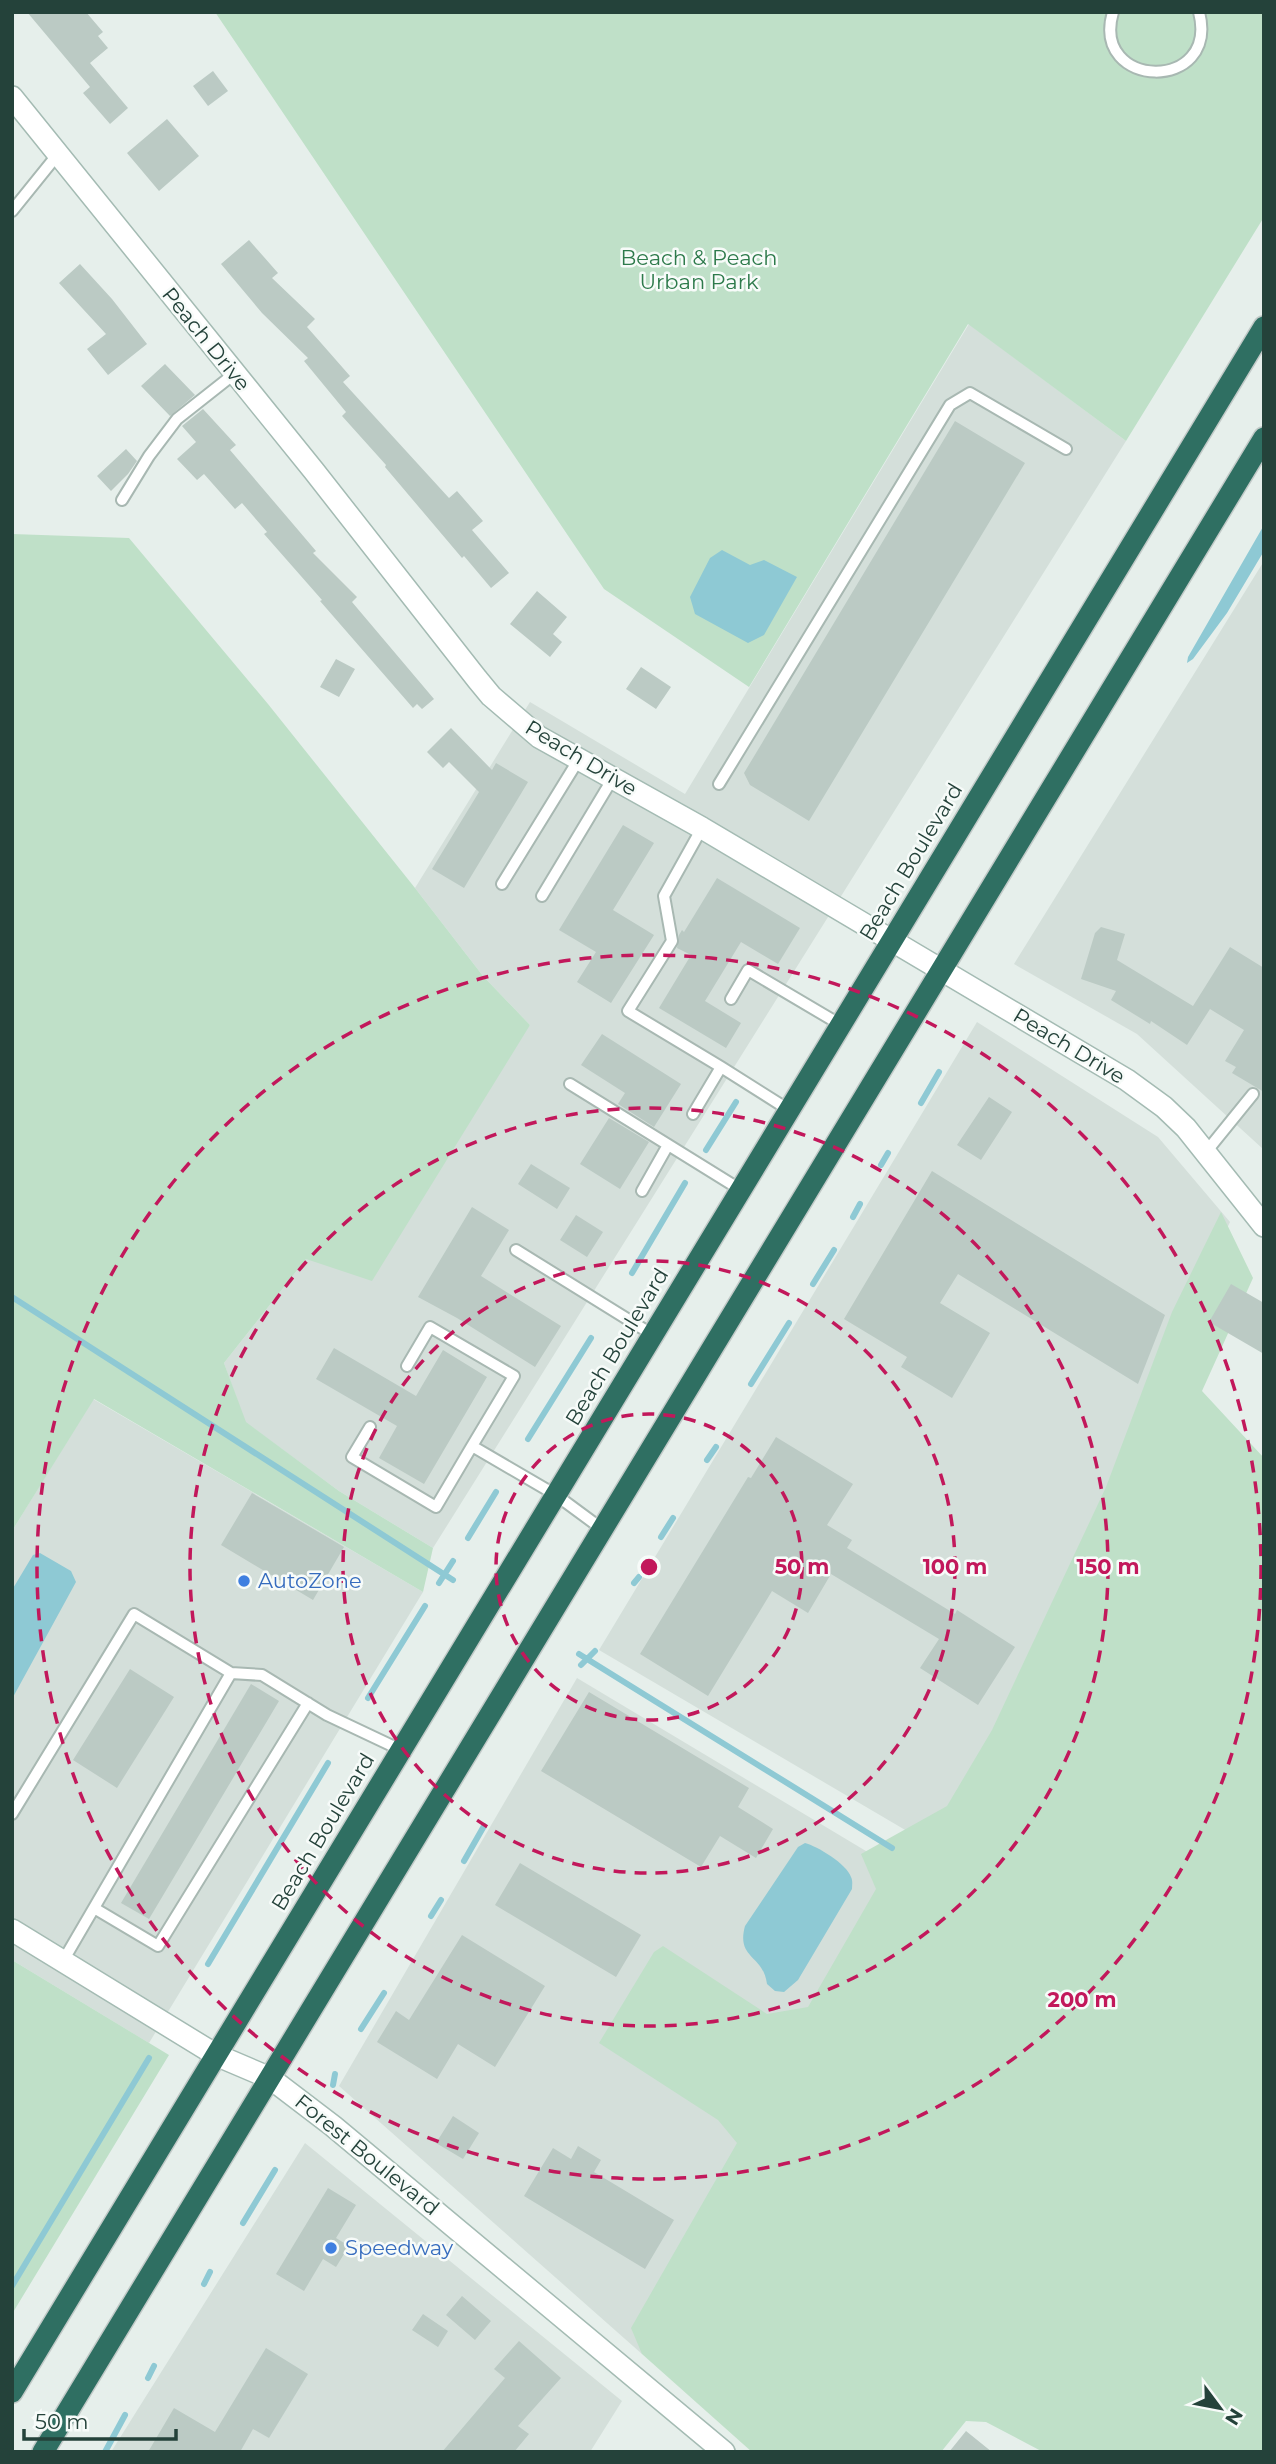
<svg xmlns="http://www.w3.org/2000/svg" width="1276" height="2464" font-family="Montserrat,sans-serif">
	<rect width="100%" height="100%" fill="#e6efeb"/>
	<path fill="#d4dfda" d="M969 324 1126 441 433 1548 339 1491 245 1422 224 1363 306 1259 530 1025 483 976 415 888 530 702 685 794Z
		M1264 561V1148L1263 1149 1137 1034 1014 964Z
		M977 1022 1158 1137 1230 1222 1147 1396 1048 1668 941 1851 599 1650Z
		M93 1399 423 1592 149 2043 12 1960V1531Z
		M577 1678 921 1884 642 2354 339 2086Z
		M305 2143 622 2401 590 2452H111Z"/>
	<path fill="#bfe0c8" d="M215 12H1264V217L1126 441 968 324 749 687 604 589Z
		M12 534 129 538 268 704 415 888 483 976 530 1025 372 1281 306 1259 224 1363 246 1422 339 1491 433 1548 423 1592 94 1399 12 1531Z
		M1221 1212 1253 1278 1202 1391 1264 1458V2452H1043L986 2422 966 2421 941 2452H752L642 2354 631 2328 737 2143 718 2120 599 2043 654 1952 663 1946 767 2014 808 2007 876 1889 861 1854 947 1806 992 1730 1106 1487 1172 1312Z
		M12 1960 169 2055 12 2314Z"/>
	<path fill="#8ec9d4" d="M1264 525V551L1227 613 1193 659 1187 663 1188 657Z
		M722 550 750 565 764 560 797 577 764 635 748 643 695 614 690 597 710 558Z
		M40 1553 71 1571 76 1582 12 1699V1590L33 1555Z
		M805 1843C817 1846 847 1864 851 1877 853 1881 852 1885 852 1889L798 1980 784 1992 775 1991 767 1984C763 1954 736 1959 745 1926L798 1847Z"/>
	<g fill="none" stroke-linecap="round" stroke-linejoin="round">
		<path stroke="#8ec9d4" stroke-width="6" d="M921 1103 939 1072
			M706 1150 736 1102
			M881 1165 888 1153
			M853 1217 860 1204
			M632 1273 685 1183
			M813 1284 834 1250
			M12 1297 453 1580
			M751 1384 789 1323
			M528 1439 591 1338
			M707 1460 716 1447
			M661 1537 673 1518
			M468 1538 496 1492
			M439 1583 453 1561
			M634 1583 639 1577
			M579 1654 892 1848
			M581 1665 595 1651
			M368 1698 425 1606
			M464 1861 484 1826
			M431 1916 441 1900
			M208 1964 328 1763
			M361 2029 384 1993
			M333 2085 335 2074
			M243 2223 275 2170
			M204 2284 210 2272
			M12 2286 149 2058
			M148 2378 154 2366
			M105 2452 125 2415"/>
	</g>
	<path fill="#bbcac4" d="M27 12H86L103 32 98 36 108 48 90 63 128 108 110 124 83 93 90 87Z
		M213 71 228 91 208 106 193 86Z
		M167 119 199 156 159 191 127 153Z
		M249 240 278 273 272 278 315 319 307 327 350 376 343 382 449 498 457 491 483 521 472 530 509 573 491 588 464 556 462 558 385 467 386 465 342 416 346 412 304 361 308 358 262 313 221 264Z
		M80 264 112 299 147 344 108 375 87 349 106 334 59 283Z
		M165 364 195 395 170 416 141 386Z
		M203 409 236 445 230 450 316 551 313 553 357 597 352 602 434 699 422 709 417 704 413 708 320 601 322 600 264 534 267 532 242 503 235 509 204 474 197 480 177 459 196 442 182 426Z
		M955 421 1025 463 809 821 750 785 744 773Z
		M126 449 137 461 128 474 111 491 97 476Z
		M537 591 567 617 553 634 562 642 550 657 510 624Z
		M336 659 355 669 339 697 320 687Z
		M641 667 671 687 656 709 626 689Z
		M451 728 492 770 496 763 528 782 464 888 432 869 479 792 449 762 443 768 427 752Z
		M623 825 654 843 613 910 654 935 611 1003 577 982 596 952 559 930Z
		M717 878 800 928 778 964 741 942 705 1001 741 1023 726 1048 659 1008 691 955 677 948 679 935 682 930 684 932Z
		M1101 927 1125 934 1117 960 1193 1006 1230 947 1264 968V1092L1232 1073 1236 1067 1225 1061 1244 1030 1210 1009 1187 1045 1151 1021 1150 1024 1111 1000 1116 991 1081 979 1095 933Z
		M602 1034 681 1084 654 1127 618 1104 625 1093 581 1065Z
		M989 1097 1012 1112 981 1160 957 1145Z
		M609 1118 649 1142 620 1189 580 1164Z
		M531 1164 570 1188 557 1209 518 1184Z
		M932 1171 1165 1315 1138 1384 958 1274 940 1303 990 1333 952 1398 901 1367 907 1357 844 1319Z
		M472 1207 509 1230 481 1276 561 1326 535 1367 457 1318 418 1297Z
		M576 1215 603 1232 587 1257 560 1240Z
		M1231 1284 1264 1303V1354L1209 1322Z
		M334 1348 416 1396 443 1350 487 1377 424 1484 379 1458 397 1426 316 1379Z
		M776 1437 853 1484 827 1525 852 1540 847 1548 955 1614 957 1610 1015 1647 978 1705 920 1668 939 1639 831 1574 808 1613 772 1591 708 1696 640 1654 748 1477 751 1478Z
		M252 1493 344 1547 313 1600 221 1545Z
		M130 1669 174 1697 117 1788 73 1760Z
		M251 1684 279 1701 149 1919 121 1903Z
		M589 1692 749 1788 738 1807 773 1829 756 1858 720 1836 701 1867 541 1771Z
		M520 1863 641 1935 616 1977 495 1905Z
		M462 1935 545 1986 495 2067 458 2044 437 2079 377 2042 396 2011 409 2020Z
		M453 2116 479 2133 463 2159 436 2143Z
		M578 2146 601 2160 594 2172 674 2220 645 2269 524 2196 553 2148 571 2159Z
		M328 2188 356 2205 336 2238 349 2246 336 2267 323 2259 304 2291 276 2274Z
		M462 2296 491 2321 475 2340 446 2315Z
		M423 2314 448 2331 438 2347 412 2330Z
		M519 2341 561 2378 518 2426 529 2434 514 2452H442L505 2378 494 2369Z
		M266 2348 308 2374 269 2438 253 2429 240 2452H148L174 2408 215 2432Z
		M966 2431 992 2452H949Z"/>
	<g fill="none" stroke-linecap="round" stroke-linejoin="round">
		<g stroke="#a8b8b2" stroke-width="14">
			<path id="lane" d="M1113 12C1090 90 1220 93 1199 12
				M12 211 58 154
				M122 500 149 456 177 419 234 374
				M719 784 950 405 970 393 1066 449
				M702 828 664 896 672 941 628 1011 721 1067 789 1110
				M502 884 579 759
				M542 896 613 778
				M731 999 748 970 841 1025
				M570 1084 741 1190
				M693 1114 721 1067
				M1206 1152 1253 1094
				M642 1191 668 1145
				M516 1250 653 1335
				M407 1366 430 1327 514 1376 472 1446 556 1495 602 1529
				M370 1427 352 1457 436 1507 472 1446
				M12 1814 134 1614 231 1673
				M94 1908 158 1946 308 1703
				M63 1961 231 1673 262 1675 327 1715 401 1750"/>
		</g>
		<g stroke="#a4bbb3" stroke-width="24">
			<path id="secondary" d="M12 97 314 471 477 679 491 696 539 737 702 828 1127 1080 1164 1107 1186 1128 1264 1226
				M12 1930 216 2055 270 2078 333 2126 724 2452"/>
		</g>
		<g stroke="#c2cac8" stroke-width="24">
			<path id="highway" d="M12 2392 1264 327
				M43 2452 1264 438"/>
		</g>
		<use href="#lane" stroke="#fff" stroke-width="10"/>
		<use href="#secondary" stroke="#fff" stroke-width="21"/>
		<use href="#highway" stroke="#2f6f62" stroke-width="21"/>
	</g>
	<g fill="none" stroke="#c2185b" stroke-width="3.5" stroke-dasharray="12 9">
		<circle cx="649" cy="1567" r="153"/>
		<circle cx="649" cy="1567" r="306"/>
		<circle cx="649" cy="1567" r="459"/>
		<circle cx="649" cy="1567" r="612"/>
	</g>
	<g fill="#3f7fe0" stroke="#f7fbf9" stroke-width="2.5">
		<circle cx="244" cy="1581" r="7"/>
		<circle cx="331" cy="2248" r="7"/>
	</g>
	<g text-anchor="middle" stroke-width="5" stroke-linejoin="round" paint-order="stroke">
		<g font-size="21" fill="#2d7a4b" stroke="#f7fbf9">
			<text x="699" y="265">Beach &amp; Peach<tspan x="699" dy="24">Urban Park</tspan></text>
		</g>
		<g font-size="21" fill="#24423a" stroke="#f7fbf9">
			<text transform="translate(206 339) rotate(51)" y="7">Peach Drive</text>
			<text transform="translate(581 758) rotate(31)" y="7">Peach Drive</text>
			<text transform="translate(911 862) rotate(-59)" y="7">Beach Boulevard</text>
			<text transform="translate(1069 1046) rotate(31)" y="7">Peach Drive</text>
			<text transform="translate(617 1347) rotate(-59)" y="7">Beach Boulevard</text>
			<text transform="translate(323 1832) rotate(-59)" y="7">Beach Boulevard</text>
			<text transform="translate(367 2155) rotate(39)" y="7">Forest Boulevard</text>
		</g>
		<g font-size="21" fill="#366cbe" stroke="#f7fbf9" text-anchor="start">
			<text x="258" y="1588">AutoZone</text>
			<text x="345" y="2255">Speedway</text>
		</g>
	</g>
	<circle cx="649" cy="1567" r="10" fill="#c2185b" stroke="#f7fbf9" stroke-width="3.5"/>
	<g font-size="21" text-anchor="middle" font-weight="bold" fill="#c2185b" stroke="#f7fbf9" stroke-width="5" stroke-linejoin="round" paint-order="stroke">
		<text x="802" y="1574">50 m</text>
		<text x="955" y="1574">100 m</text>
		<text x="1108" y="1574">150 m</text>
		<text x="1082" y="2007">200 m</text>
	</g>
	<rect width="1276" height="2464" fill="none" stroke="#24423a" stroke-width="28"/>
	<g transform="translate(1220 2408) rotate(122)" stroke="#f7fbf9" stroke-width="5" paint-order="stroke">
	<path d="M0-5L12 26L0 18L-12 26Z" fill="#24423a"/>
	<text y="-10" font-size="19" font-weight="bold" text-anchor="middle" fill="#24423a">N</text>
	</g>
	<path d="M24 2429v10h152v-10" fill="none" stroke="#24423a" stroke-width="3.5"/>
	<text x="35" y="2429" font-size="21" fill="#24423a" stroke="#f7fbf9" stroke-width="5" paint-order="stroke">50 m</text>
</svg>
